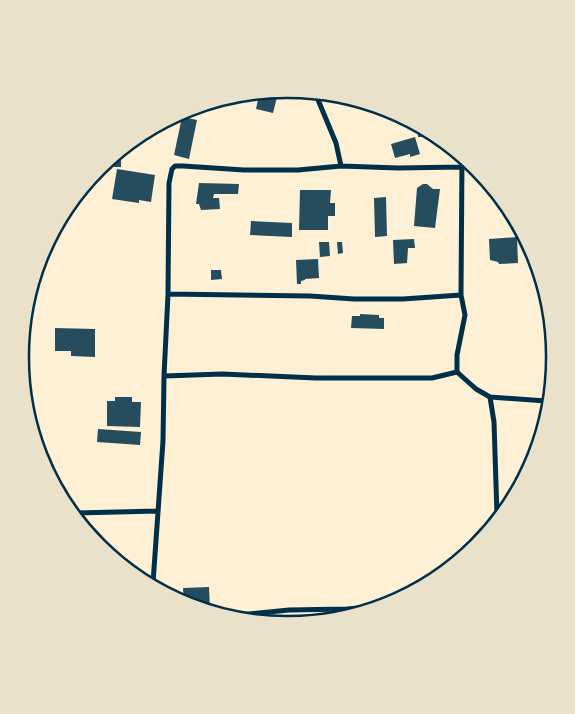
<svg xmlns="http://www.w3.org/2000/svg" width="575" height="714" font-family="'Source Sans 3',sans-serif">
	<rect width="100%" height="100%" fill="#fdf0d5"/>
	<path fill="#264d5e" d="M282 91 281 98 277 97 273 113 256 109 259 95Z
		M182 117 197 120 189 159 174 155Z
		M418 129 424 132 431 137H418Z
		M415 137 420 154 410 157V154L395 158 391 144Z
		M114 160H121V167H114Z
		M117 169 155 175 151 202 139 200V203L112 199Z
		M199 183 239 184 238 194H214L213 198H219L220 209 201 210 199 204H196Z
		M423 184H427L433 189H440L435 228 414 226 417 188Z
		M300 190H331L330 203H335V216H328V230H299Z
		M386 197 387 236 375 237 374 198Z
		M251 221 292 223V237L250 235Z
		M517 237 518 263 499 264 498 262 490 260 489 239Z
		M414 239 415 248H408L407 263 394 264 393 240Z
		M319 242H329L330 256 320 257Z
		M337 242H342L343 253 338 254Z
		M318 259 319 278 305 279V280L301 281V284H297L296 260Z
		M211 270H221L222 279 211 280Z
		M360 314 379 315V318H384V329L351 328 352 316H360Z
		M55 328 95 329V357L71 356V351H55Z
		M115 397H132V402H141L140 427 107 426V401H115Z
		M98 429 141 432 140 445 97 442Z
		M209 587 210 609 184 603 183 588Z"/>
	<g fill="none" stroke-linecap="round" stroke-linejoin="round">
		<path stroke="#003049" stroke-width="5" d="M316 95 336 143 341 166
			M462 158 461 295 465 315 457 355V372L476 389 490 397 546 401
			M168 294 310 296 354 299H403L461 295
			M164 376 222 374 316 378H432L457 372
			M490 397 494 422 497 515
			M76 513 158 511
			M153 583 163 441 164 376 168 294 169 183 172 169 175 166H183L244 170H298L341 166 398 168 462 167
			M240 615 289 610 347 609 382 606"/>
	</g>
	<path d="M0 0H575V714H0ZM287 98H288A258 258 0 0 1 546 356V358A258 258 0 0 1 288 616H287A258 258 0 0 1 29 358V356A258 258 0 0 1 287 98Z" fill="#e9e1ca" fill-rule="evenodd"/>
	<path fill="none" stroke="#003049" stroke-width="2.5" d="M287 98H288A258 258 0 0 1 546 356V358A258 258 0 0 1 288 616H287A258 258 0 0 1 29 358V356A258 258 0 0 1 287 98Z"/>
</svg>
